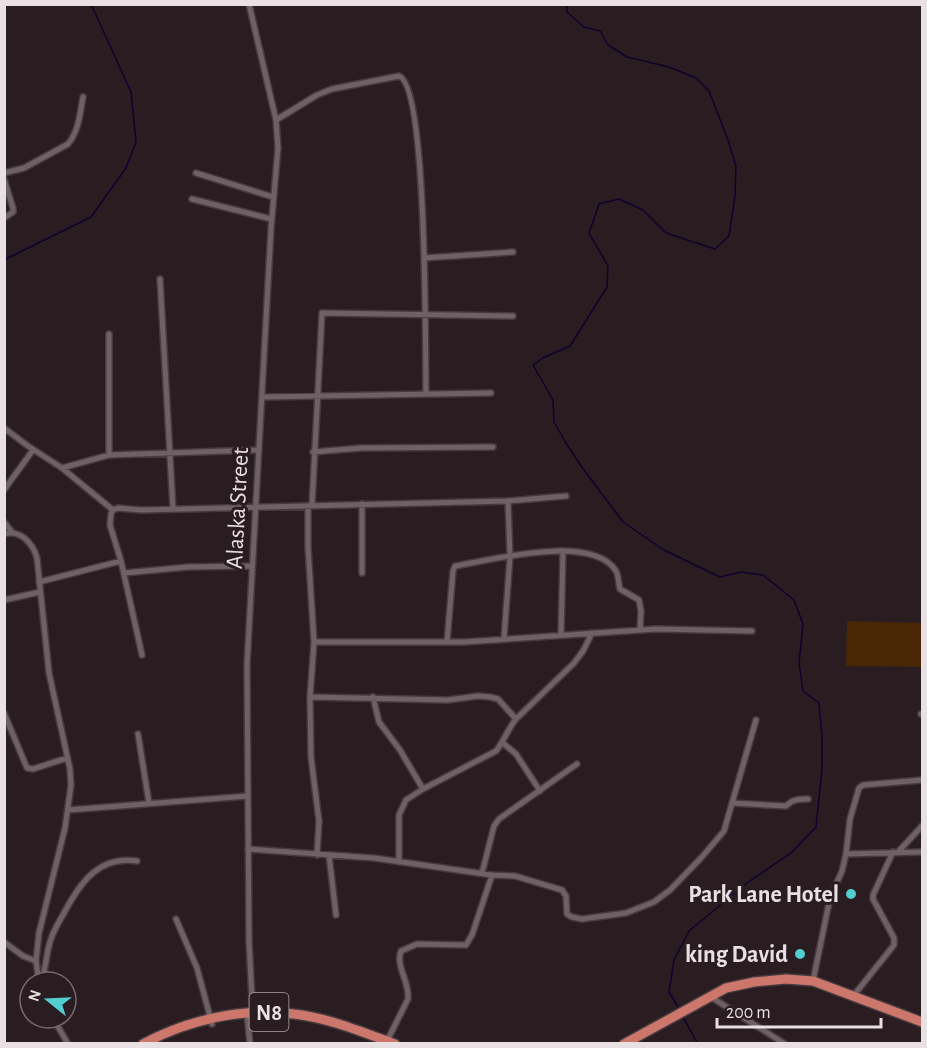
<svg xmlns="http://www.w3.org/2000/svg" width="927" height="1048" font-family="'Alegreya Sans',sans-serif">
	<rect width="100%" height="100%" fill="#291d21"/>
	<path fill="#492706" d="M847 621 922 623 921 667 846 666Z"/>
	<g fill="none" stroke-linecap="round" stroke-linejoin="round">
		<path stroke="#10002d" stroke-width="1.5" d="M567 4V12L584 27 600 31 608 45 627 57 669 67 696 78 709 91 728 140 736 166 735 196 729 236 715 249 666 233 643 210 619 199 599 204 589 233 608 266 607 287 570 346 543 358 533 365 553 400 554 422 566 443 581 466 623 522 664 550 720 577 741 572 763 575 794 600 803 624 799 663 803 691 819 703 822 737V769L816 827 791 853 747 883 689 931 674 960 669 992 680 1010
			M4 260 91 217 126 168 136 142 131 92 91 4
			M683 1017 698 1044"/>
		<g stroke="#453b3f" stroke-width="8">
			<path id="street" d="M249 4 276 120 278 148 271 229 247 665 249 941 253 1018
				M276 120 317 95 332 89 399 76C428 87 425 353 426 394
				M4 173 24 168 68 144C79 131 80 113 83 97
				M196 173 273 197
				M4 179 13 208V212L4 218
				M192 199 271 219
				M424 258 513 252
				M160 279 173 509
				M262 397 491 393
				M4 428 28 446 62 468 113 510 118 508 141 510 508 501 566 496
				M313 452 361 448 493 447
				M109 455V334
				M62 468 109 455 259 450
				M4 490 33 450
				M362 504V573
				M312 505 322 313 513 316
				M308 506V547L314 642H464L656 629 752 631
				M113 510 111 514 110 525 121 561 142 655
				M4 522 12 532
				M4 534C21 529 33 544 37 558L49 673 70 769 71 785 65 828 39 933 36 961 39 982
				M124 573 188 567 252 566
				M39 582 121 561
				M4 600 40 592
				M561 635 563 551
				M504 638 510 557 508 501
				M447 642 453 571 455 566C492 560 592 533 616 571 619 576 618 583 620 589L639 600 641 611 640 630
				M310 697 314 642
				M373 697 379 722 400 750 423 789
				M4 713 27 768 33 769 67 758
				M921 714H922
				M138 734 149 803
				M503 743 516 754 540 791
				M732 803 786 806C793 799 799 799 808 799
				M68 810 248 796
				M248 849 374 858 492 875 515 876 562 890 566 896 567 914 572 917 582 919 626 913 654 902 670 890 701 858 724 831 756 720
				M898 852 922 826
				M846 854 850 819 859 788 863 785 922 780
				M317 855 319 821 311 757 310 697 448 700 478 696 490 697 498 699 516 719
				M329 855 336 915
				M399 862V815L406 800 423 789 496 751C504 741 508 729 516 719L574 663 583 651 592 633
				M482 873 494 826 499 819 577 764
				M176 919 197 968 212 1024
				M4 942 23 956 36 961
				M813 981 830 898 842 871 846 854 922 852
				M41 982C46 969 46 955 50 942 53 931 59 922 64 913 80 883 99 855 137 861
				M854 995 894 945V938L873 899V895L893 852
				M711 997 785 1044
				M247 1013 250 1044
				M53 1018 68 1044
				M387 1041 408 999C410 982 395 966 401 951L417 944 466 945 472 935 492 875"/>
		</g>
		<g stroke="#453b3f" stroke-width="12">
			<path id="highway" d="M143 1044C187 1020 244 1007 294 1014 329 1018 362 1032 395 1044
				M624 1044 726 988 754 982 786 979 813 981 922 1022"/>
		</g>
		<use href="#street" stroke="#6e6065" stroke-width="5"/>
		<use href="#highway" stroke="#cd766b" stroke-width="9"/>
	</g>
	<g fill="#52cdd0" stroke="#291d21" stroke-width="2">
		<circle cx="851" cy="894" r="6"/>
		<circle cx="800" cy="954" r="6"/>
	</g>
	<g text-anchor="middle" stroke-width="6" stroke-linejoin="round" paint-order="stroke">
		<rect fill="#291d21" stroke="#afa6a9" stroke-width="1.5" x="249.5" y="993" width="39" height="38" rx="4.5"/>
		<g font-size="22" font-weight="bold" fill="#e9e0e3">
			<text x="269" y="1020">N8</text>
		</g>
		<g font-size="24" fill="#e9e0e3" stroke="#291d21">
			<text transform="translate(237 508) rotate(-87)" y="8">Alaska Street</text>
		</g>
		<g font-size="24" font-weight="bold" fill="#e9e0e3" stroke="#291d21" text-anchor="end">
			<text x="839" y="902">Park Lane Hotel</text>
			<text x="788" y="962">king David</text>
		</g>
	</g>
	<rect width="927" height="1048" fill="none" stroke="#e9e0e3" stroke-width="12"/>
	<g transform="translate(48 1000) rotate(288)"><circle r="28" fill="#291d21" stroke="#766b6f" stroke-width="1.5"/>
	<path d="M0-4.5L10 22L0 15L-10 22Z" fill="#52cdd0"/>
	<text y="-9" font-size="16" font-weight="bold" text-anchor="middle" fill="#e9e0e3">N</text>
	</g>
	<path d="M717 1018v9h164v-9" fill="none" stroke="#e9e0e3" stroke-width="3"/>
	<text x="726" y="1018" font-size="18" fill="#e9e0e3" stroke="#291d21" stroke-width="4.5" paint-order="stroke">200 m</text>
</svg>
